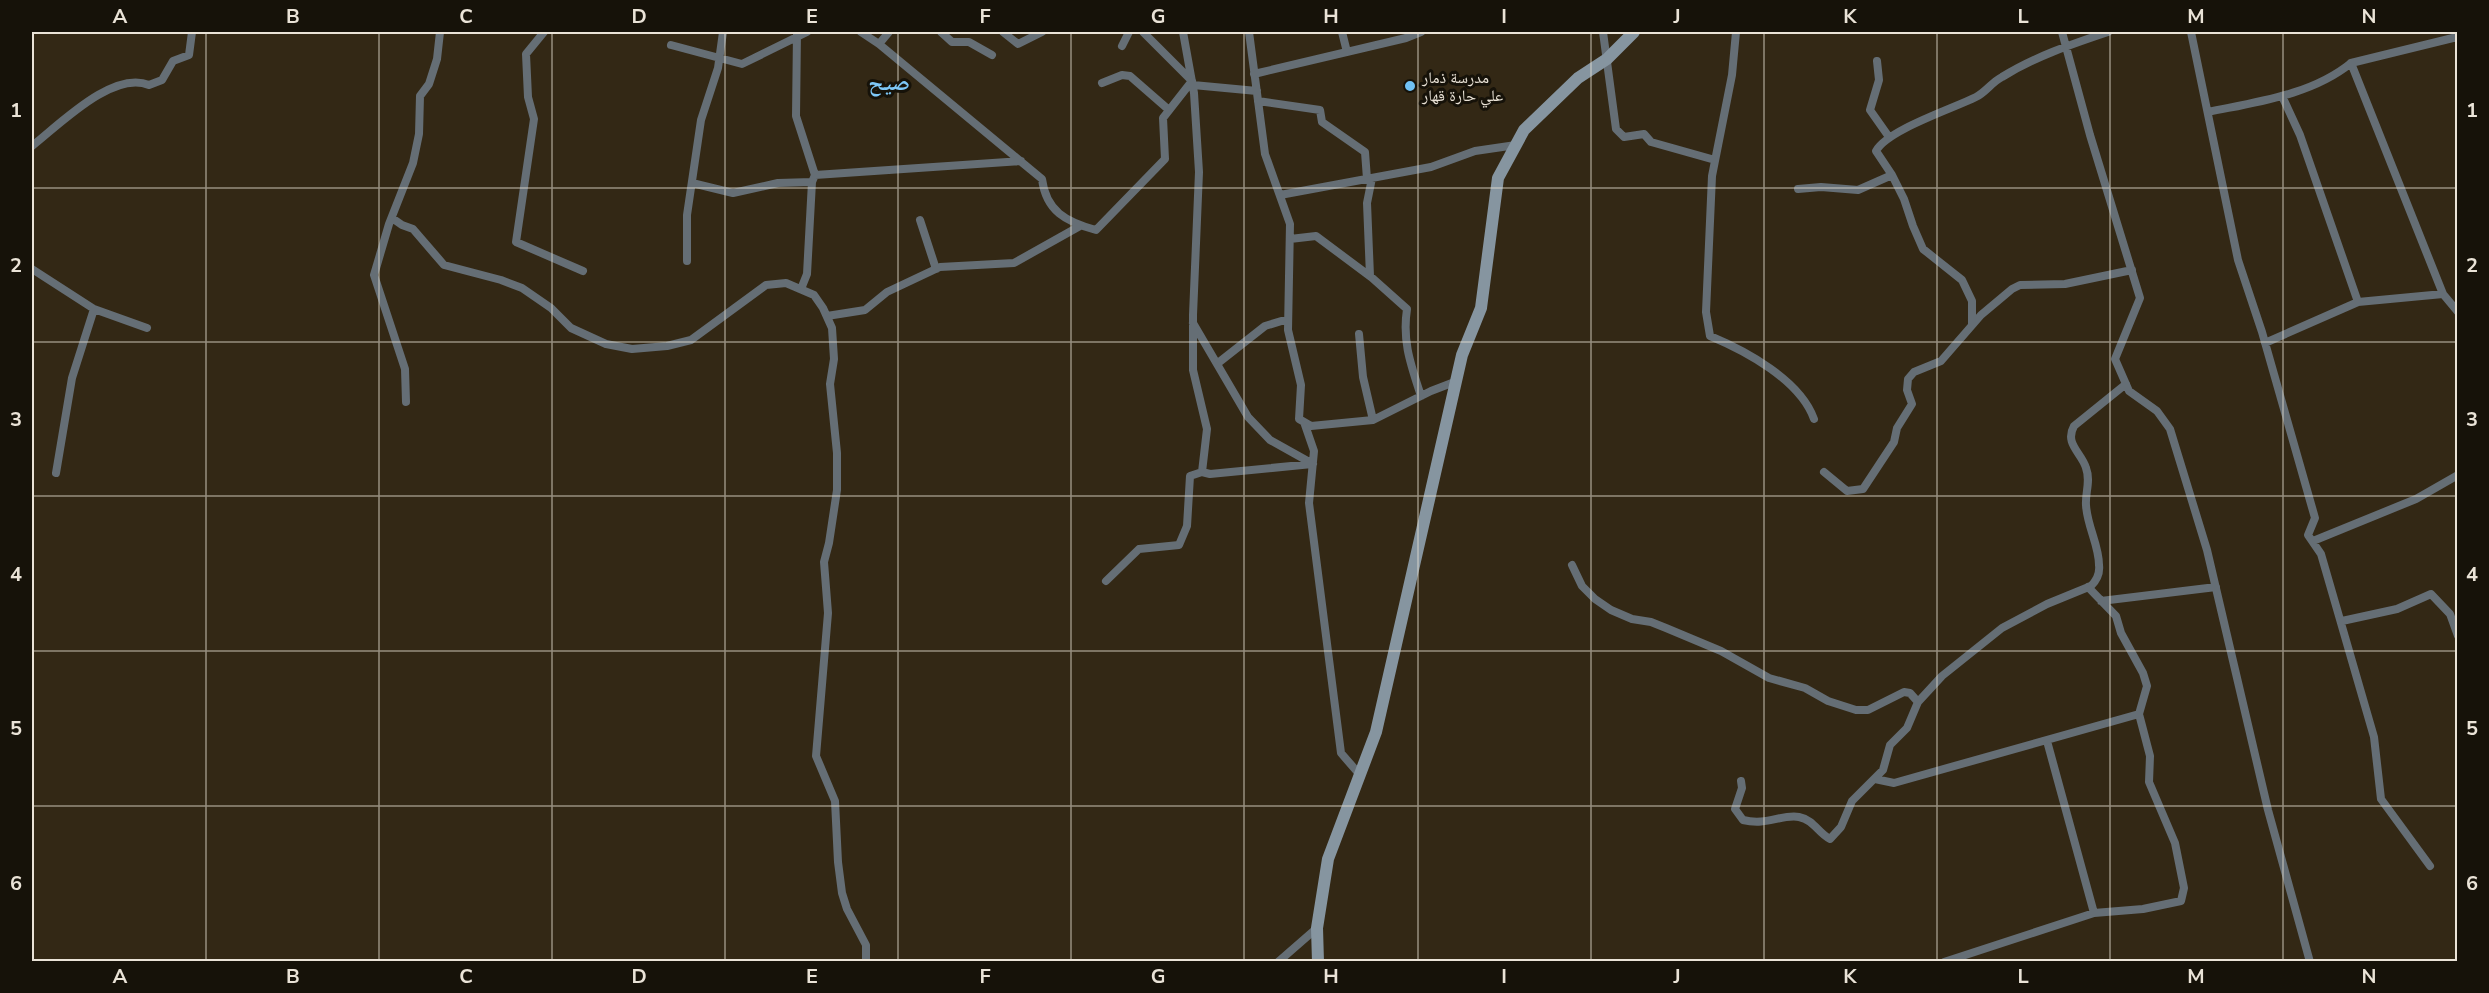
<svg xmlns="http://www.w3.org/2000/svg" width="2489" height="993" font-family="'Nunito Sans','Noto Naskh Arabic',sans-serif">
	<rect width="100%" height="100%" fill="#332815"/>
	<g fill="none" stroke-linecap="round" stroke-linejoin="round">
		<path stroke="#656e75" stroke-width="8" d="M544 32 526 54 528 97 534 119 516 242 583 271
			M797 32 796 116 815 175
			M861 32 879 44
			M889 32 879 44 1042 179C1046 211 1066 222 1096 230L1165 159 1163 118 1192 81 1143 32
			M941 32 952 42H969L992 55
			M1003 32 1018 44 1042 32
			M1249 32 1265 154 1290 224 1288 330 1301 385 1299 419 1311 426 1373 420
			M1342 32 1347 52
			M1603 32 1616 129 1624 137 1644 134 1651 142 1715 160
			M1736 32 1732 75 1712 176 1706 312 1710 336C1746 351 1800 380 1814 419
			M2062 32 2090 135 2140 298 2115 359 2129 391 2157 411 2170 429 2207 550 2268 810 2310 962
			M2191 32 2238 260 2262 332 2315 518 2308 535 2321 554 2374 737 2381 799 2430 866
			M671 45 742 64 807 32
			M1122 46 1129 32
			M1877 61 1879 80 1870 110 1889 137
			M2351 63 2457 37 2458 39
			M1254 74 1406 38 1421 32
			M1102 83 1122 75 1130 76 1169 110
			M1193 85 1257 91
			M2282 96 2300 135 2358 302 2443 294
			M1258 101 1320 110 1322 122 1365 152 1367 179
			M2208 112C2256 102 2312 95 2351 63L2443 294 2458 312
			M32 146C60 124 113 70 149 85L162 80 173 61 189 55 192 32
			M1372 178 1367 203 1370 276 1407 309C1402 342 1411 365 1421 396
			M692 183 733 193 778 183 812 182
			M1798 189 1821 187 1858 190 1892 175
			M1280 195 1431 167 1475 151 1516 145
			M392 218 402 225 413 229 444 265 501 280 522 288 551 308 571 328 606 344 632 349 667 346 691 340 766 285 786 283 814 295 823 308 832 328 834 359 830 384 837 453V490L829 543 824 562 828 613 816 756 835 801 838 862 842 893 847 909 866 945V962
			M920 220 936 269
			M1290 239 1316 236 1371 277
			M687 261V215L701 120 718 68 723 32
			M32 269 94 309 147 328
			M801 289 807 274 812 182 815 175 1021 161
			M827 316 865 310 887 292 940 267 1014 263 1080 226
			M1193 323 1248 417 1270 440 1313 464
			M1972 325V301L1962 280 1923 249 1913 226 1904 199 1892 175 1876 151C1887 130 1952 109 1976 97 1986 92 1992 82 2002 77 2034 57 2072 44 2108 32
			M1359 334 1363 377 1373 420 1431 391 1457 381
			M2265 343 2358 302
			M1218 363 1265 326 1288 319
			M406 402 405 369 374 275 389 224 413 163 419 134 420 96 429 84 437 59 440 32
			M1304 422 1314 451 1309 503 1341 753 1360 775
			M1202 472 1210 474 1312 464
			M1824 472 1847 491 1863 489 1894 442 1897 428 1912 404 1907 390 1908 379 1914 372 1941 361 1981 315 2012 289 2020 285 2065 284 2132 270
			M56 473 72 378 94 309
			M2313 541 2416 499 2458 475
			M1572 565 1582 586 1595 599 1611 610 1632 619 1651 622 1666 628 1721 651 1769 678 1805 688 1828 701 1856 710H1868L1904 692 1910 693 1918 702
			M1106 581 1139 549 1179 545 1187 526 1190 476 1202 472 1207 429 1193 370V315L1199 172 1194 93 1183 32
			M2101 601 2216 587
			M2342 621 2397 609 2431 594 2450 614 2458 636
			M2047 741 2094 913 2143 909 2181 901 2184 888 2175 843 2149 782 2150 756 2139 714 2147 686 2143 673 2121 633 2116 616 2088 587
			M1875 779 1894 783 2139 714
			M1741 781 1742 788 1735 809 1743 820C1767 826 1781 814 1799 817 1814 820 1818 833 1830 839L1841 827 1852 801 1883 770 1890 745 1907 728 1918 702 1942 676 2002 628 2047 604 2091 586C2097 580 2100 573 2099 565 2099 545 2087 526 2086 505 2085 493 2091 481 2086 468 2082 453 2064 444 2074 426L2126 384
			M1278 962 1317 928
			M1944 962 2094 913"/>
		<path stroke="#8695a0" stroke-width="12" d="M1318 962 1317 928 1328 859 1376 732 1462 355 1481 308 1498 178 1524 130 1578 78 1607 59 1634 32"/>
	</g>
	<path fill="none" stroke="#eae3d7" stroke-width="1.5" stroke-opacity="0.55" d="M206 32V962M379 32V962M552 32V962M725 32V962M898 32V962M1071 32V962M1244 32V962M1418 32V962M1591 32V962M1764 32V962M1937 32V962M2110 32V962M2283 32V962M32 188H2458M32 342H2458M32 496H2458M32 651H2458M32 806H2458"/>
	<circle fill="#70c1f4" stroke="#161209" stroke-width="2" cx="1410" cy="86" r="6"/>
	<g text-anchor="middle" stroke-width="6" stroke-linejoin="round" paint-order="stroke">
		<g font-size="16" fill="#eae3d7" stroke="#161209" text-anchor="start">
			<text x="1422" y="83">مدرسة ذمار<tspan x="1422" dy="18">علي حارة قهار</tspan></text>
		</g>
		<g font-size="22" font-weight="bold" fill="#7ec8f8" stroke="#161209">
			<text x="889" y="90">صيح</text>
		</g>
	</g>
	<rect width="2489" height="993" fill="none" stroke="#161209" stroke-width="66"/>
	<rect x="33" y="33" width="2423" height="927" fill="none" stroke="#eae3d7" stroke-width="2"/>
	<g font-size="20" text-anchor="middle" font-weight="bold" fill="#eae3d7">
		<text x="120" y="23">A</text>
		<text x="293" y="23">B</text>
		<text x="466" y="23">C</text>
		<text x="639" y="23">D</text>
		<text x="812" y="23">E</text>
		<text x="985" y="23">F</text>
		<text x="1158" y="23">G</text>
		<text x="1331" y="23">H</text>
		<text x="1504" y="23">I</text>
		<text x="1677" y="23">J</text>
		<text x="1850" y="23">K</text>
		<text x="2023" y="23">L</text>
		<text x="2196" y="23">M</text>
		<text x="2369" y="23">N</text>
		<text x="16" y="117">1</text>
		<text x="2472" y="117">1</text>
		<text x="16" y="272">2</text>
		<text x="2472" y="272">2</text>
		<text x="16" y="426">3</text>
		<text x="2472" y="426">3</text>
		<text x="16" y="581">4</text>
		<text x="2472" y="581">4</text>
		<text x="16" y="735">5</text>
		<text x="2472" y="735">5</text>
		<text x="16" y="890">6</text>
		<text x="2472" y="890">6</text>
		<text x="120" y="983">A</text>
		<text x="293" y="983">B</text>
		<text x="466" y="983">C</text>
		<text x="639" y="983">D</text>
		<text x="812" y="983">E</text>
		<text x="985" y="983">F</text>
		<text x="1158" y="983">G</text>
		<text x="1331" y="983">H</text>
		<text x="1504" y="983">I</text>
		<text x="1677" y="983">J</text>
		<text x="1850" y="983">K</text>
		<text x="2023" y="983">L</text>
		<text x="2196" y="983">M</text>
		<text x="2369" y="983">N</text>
	</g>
</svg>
